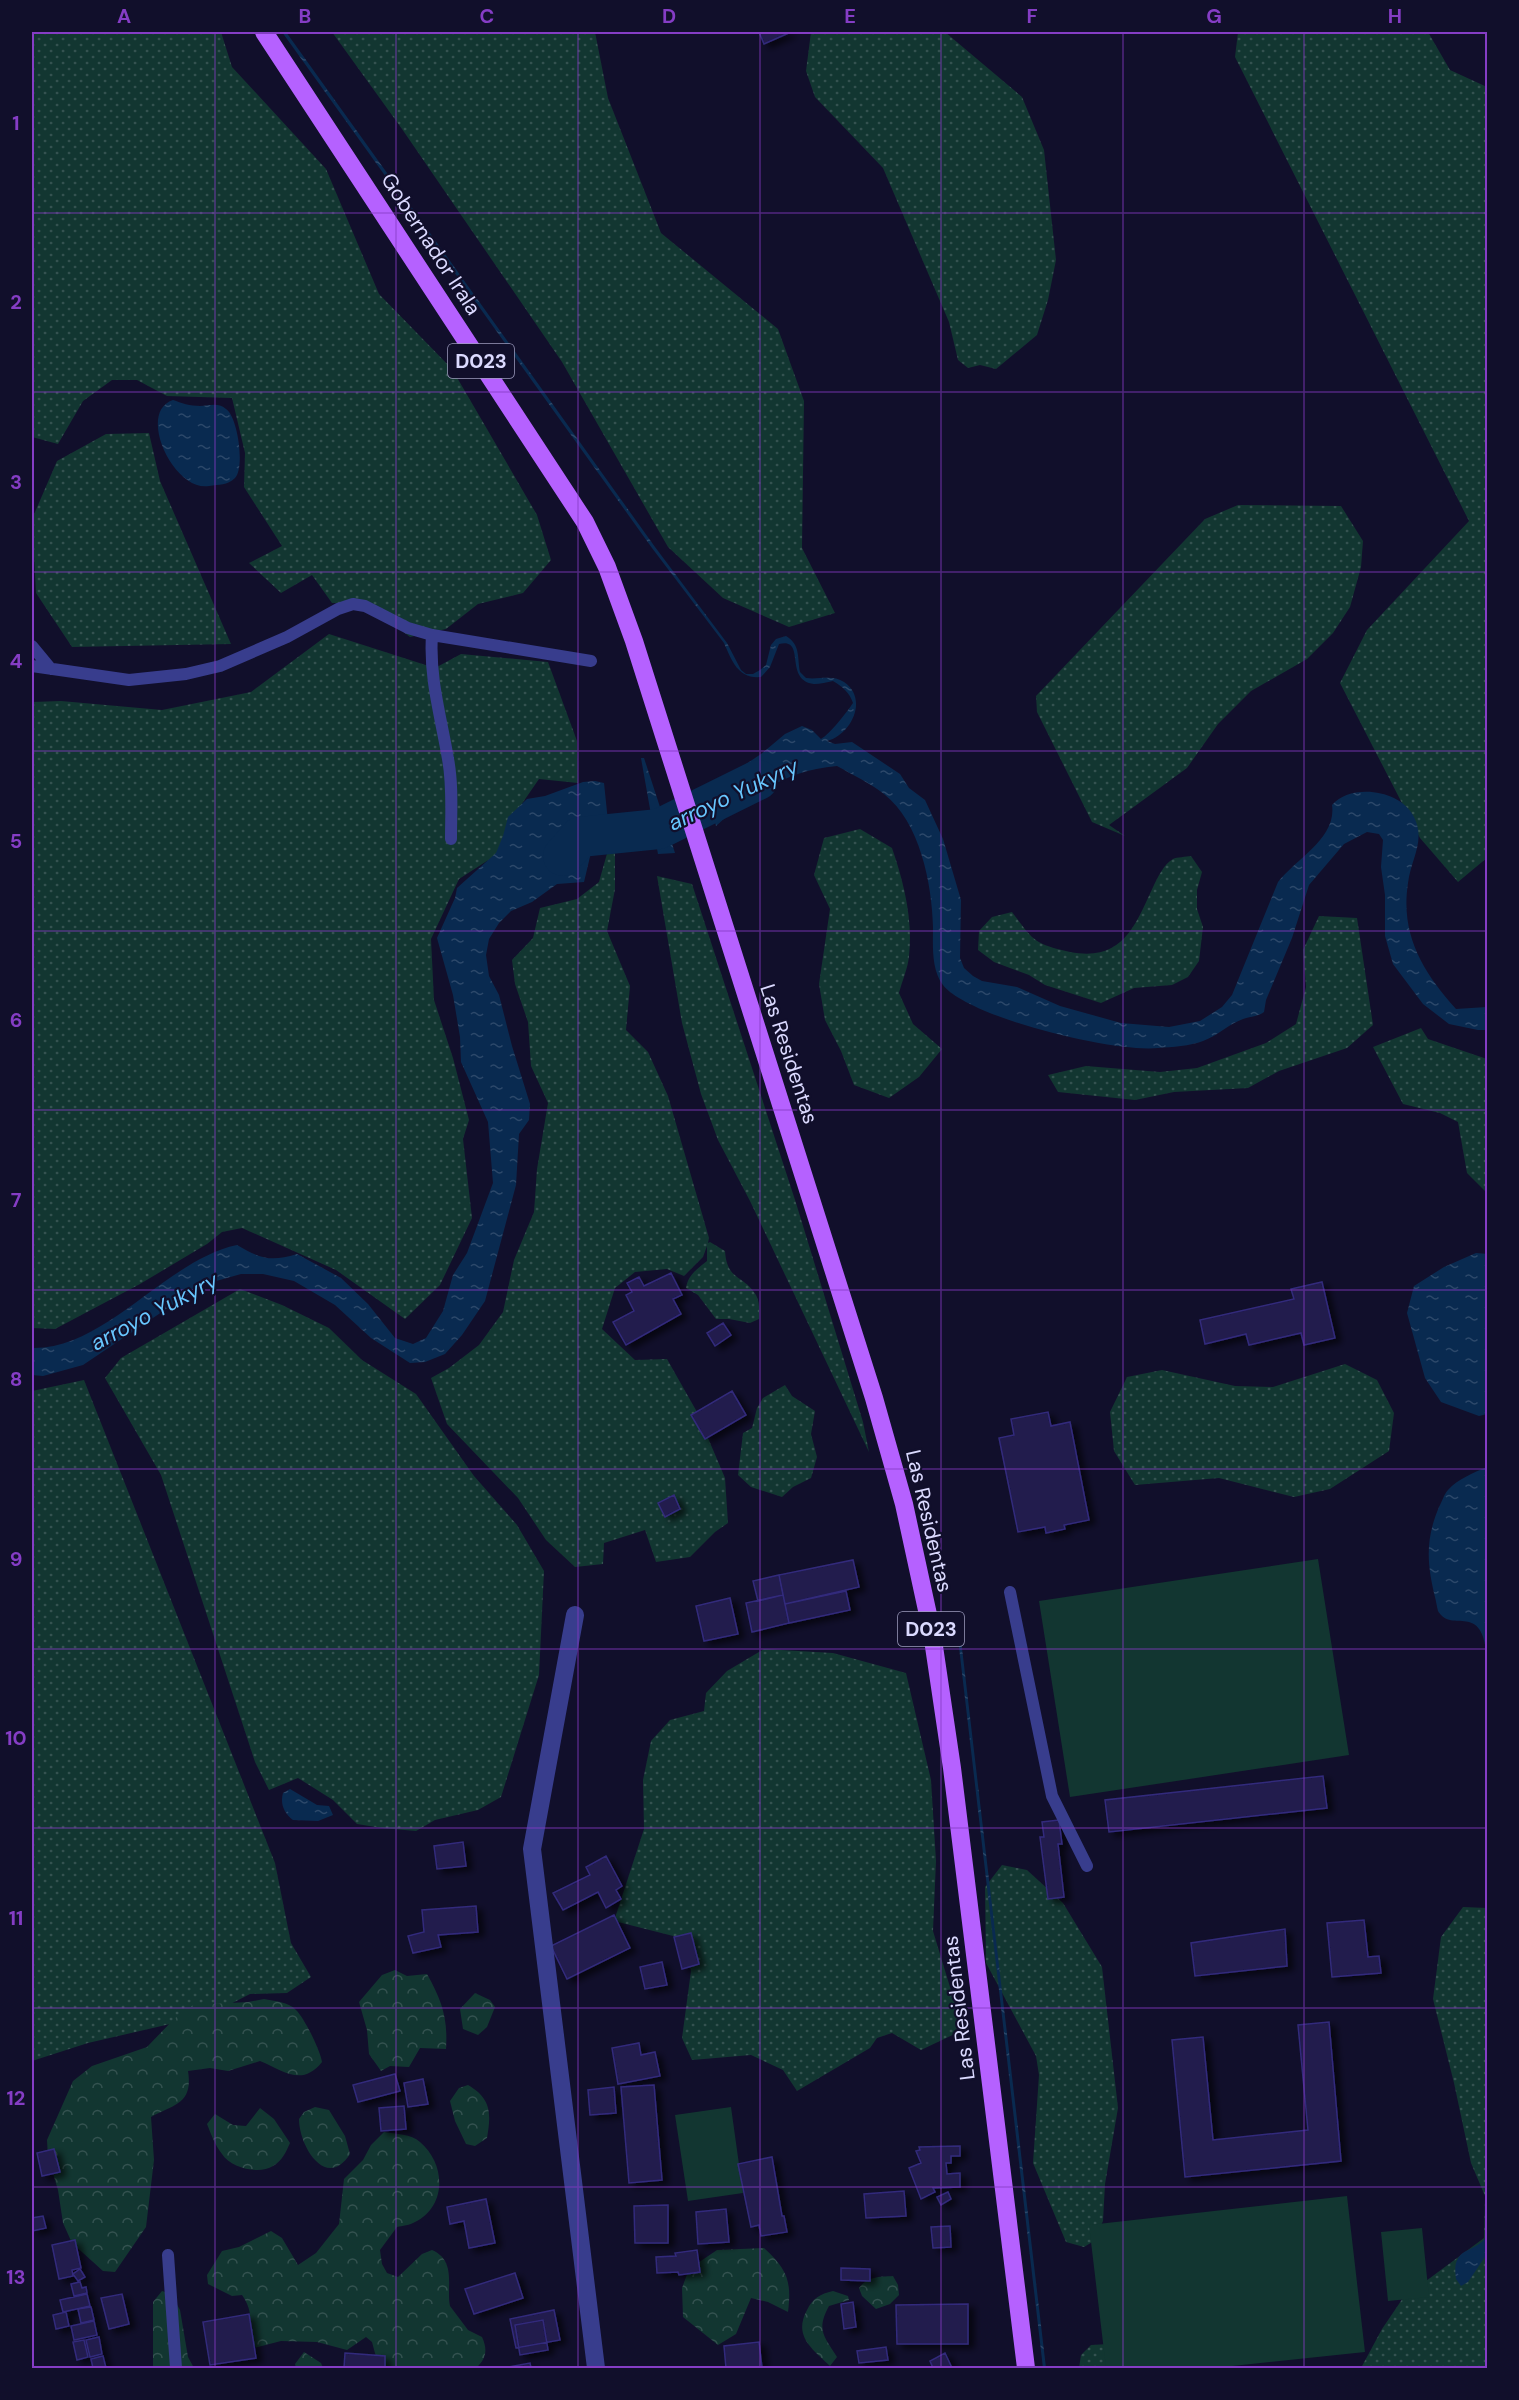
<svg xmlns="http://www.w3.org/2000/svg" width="1519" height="2400" font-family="'DM Sans',sans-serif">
	<defs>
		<pattern id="grass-dots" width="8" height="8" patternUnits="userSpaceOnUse" patternTransform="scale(1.5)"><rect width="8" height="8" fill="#123631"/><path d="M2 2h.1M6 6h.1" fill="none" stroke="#345250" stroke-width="1.8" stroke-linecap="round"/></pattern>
		<pattern id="forest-crowns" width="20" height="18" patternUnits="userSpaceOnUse" patternTransform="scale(1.5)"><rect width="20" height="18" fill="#123631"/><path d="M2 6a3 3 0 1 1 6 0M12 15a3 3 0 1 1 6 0" fill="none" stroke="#345250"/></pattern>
		<pattern id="water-ripples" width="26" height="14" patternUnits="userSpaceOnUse" patternTransform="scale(1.5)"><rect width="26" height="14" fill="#092a50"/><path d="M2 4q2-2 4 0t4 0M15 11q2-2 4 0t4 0" fill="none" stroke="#2c486a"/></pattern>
		<filter id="shadow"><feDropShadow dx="6" dy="4" stdDeviation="3" flood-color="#0009"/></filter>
	</defs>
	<rect width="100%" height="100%" fill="#110f2b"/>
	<path fill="url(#grass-dots)" d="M32 32H221L232 67 326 169 379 294 452 369 537 515 551 560 523 593 478 604 446 629 410 637 365 603H332L312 575 281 593 249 563 282 546 244 487 245 453 232 398 167 396 137 380H112L83 401 58 444 32 437Z
		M332 32H595L608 98 661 233 778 329 804 401 802 548 835 613 789 627 723 598 668 547 562 362 402 129Z
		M811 32H945L1022 97 1044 150 1056 260 1048 300 1037 335 996 369 980 365 968 368 958 360 949 322 883 168 815 97 806 71Z
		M1238 32H1428L1450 70 1487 87 1488 857 1458 882 1420 838 1340 683 1367 630 1469 521 1235 57Z
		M149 433 160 481 231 644 72 647 36 593 32 519 57 461 106 434Z
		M1238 505 1341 506 1363 541 1361 567 1350 607 1333 633 1307 659 1251 691 1218 724 1187 768 1109 825 1125 836 1092 822 1037 712 1036 696 1205 519Z
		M329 634 435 668 461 654 548 662 577 741 578 783 539 779 510 821 507 848 459 879 431 939 434 1000 453 1058 469 1120 463 1139 472 1218 440 1285 405 1319 336 1270 242 1228 222 1232 207 1244 140 1284 55 1329 32 1328V702L61 701 162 710 251 692Z
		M860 829 892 848C904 883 913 919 909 956 908 968 902 981 899 993L913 1024 942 1049 919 1077 889 1098 854 1085 841 1051 825 1020 819 984 830 909 814 875 824 838Z
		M608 850 615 853V889L607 931 630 986 626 1030 648 1052 668 1096 709 1238 708 1243 710 1242 725 1251C727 1281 743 1274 756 1295 760 1302 759 1311 759 1319L750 1323 729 1319H716L698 1295 686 1288C688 1275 697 1269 707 1261V1246L703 1257 684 1276 667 1269 635 1272 615 1288 602 1329 635 1360 667 1359 697 1412 725 1478 728 1523 715 1532 690 1557 656 1562 645 1530 604 1543 603 1564 575 1567 546 1540 518 1498 447 1424 431 1378 449 1368 479 1345 503 1312 514 1260 534 1212 537 1169 548 1103 531 1066 528 1022 515 984 512 960 533 938 540 908 577 899 599 882Z
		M1191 856 1202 872 1197 890V909L1203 927 1199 961 1188 977 1172 985 1134 988 1101 1003 1045 985 1029 975 994 962 978 950 979 931 992 917 1012 912C1033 940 1033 944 1070 952 1123 962 1135 926 1154 885 1158 877 1164 864 1173 859 1177 857 1186 857 1191 856Z
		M657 876 692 884 796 1203 863 1422 869 1452 750 1201 718 1140 701 1094 682 1023Z
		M1319 916 1357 918 1373 1025 1347 1048 1279 1071 1248 1088 1174 1092 1135 1100 1058 1092 1048 1075 1086 1066 1160 1072 1197 1068 1266 1043 1296 1024 1306 987 1303 950Z
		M1421 1028 1428 1039 1487 1059V1193L1467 1173 1458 1122 1440 1113 1403 1104 1373 1047Z
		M240 1289 282 1305 329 1328 362 1360 416 1394 474 1476 517 1525 544 1571 539 1675 501 1797 478 1810 435 1820 416 1831 382 1828 357 1824 333 1800 298 1778 269 1790 255 1762 161 1475 105 1378 121 1358Z
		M1345 1364 1377 1380 1394 1413 1389 1451 1330 1489 1294 1497 1219 1478 1135 1485 1114 1451 1110 1412 1127 1377 1162 1370 1235 1386 1273 1387Z
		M84 1380 275 1863 291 1943 311 1977 287 1993 250 1994 209 2015 88 2043 32 2061V1391Z
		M785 1385 792 1396 815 1411 811 1434 817 1457 811 1478 793 1487 782 1497 751 1487 738 1475 743 1433 752 1428 757 1408 763 1398Z
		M764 1649 833 1653 906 1673 931 1780 936 1861 933 1931 963 2030 921 2050 892 2033 877 2038 870 2048 797 2091 783 2070 751 2055 692 2060 682 2038 691 1971 685 1939 614 1921 644 1829 643 1780 651 1741 670 1720 704 1711 706 1693 727 1671Z
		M1002 1865 1027 1870 1063 1903 1102 1967 1118 2108 1105 2184 1103 2221 1094 2241 1084 2247 1066 2242 1033 2163 1039 2075 1036 2056 986 1963 985 1887Z
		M1463 1907 1487 1908V2368H1361L1382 2329 1403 2298 1484 2238 1485 2196 1471 2163 1454 2083 1433 1999 1441 1937Z
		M1109 2344 1127 2368H1079L1081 2355 1091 2345Z"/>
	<path fill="url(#forest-crowns)" d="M395 1970 407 1976 427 1974C442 2001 448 2018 446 2049L420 2048 409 2067 390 2066 381 2071 369 2054 367 2030 359 2002 382 1975Z
		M475 1993 490 2000 495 2007 487 2027 478 2035 463 2029 460 2009Z
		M264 1999C274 2001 289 2002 296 2010 305 2019 320 2050 322 2062 302 2087 284 2071 260 2061L228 2071 210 2068 188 2071C193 2103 176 2104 151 2117L154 2160 146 2227 115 2272 103 2271 72 2243 63 2223 58 2190 48 2157 47 2140 73 2081 92 2066 147 2047 174 2019 193 2005 248 2002Z
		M468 2085C492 2099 491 2114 487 2138L475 2146 466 2144 455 2121 450 2101 459 2088Z
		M315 2107 329 2110 345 2136 350 2154C326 2191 299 2146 299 2119L304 2112Z
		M260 2108 274 2119 290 2143C286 2152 282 2161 273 2166 259 2175 231 2168 222 2154 215 2145 211 2134 207 2124L215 2114 233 2125 246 2126Z
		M384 2132C396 2134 411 2134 420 2142 446 2164 447 2206 415 2222 410 2225 402 2226 397 2227L380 2250 382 2264 387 2273 398 2277 422 2254 432 2250C457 2261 446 2287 450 2306L468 2330 482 2337C488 2350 486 2359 476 2368H379L372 2342 366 2337 347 2350 317 2342 281 2341 246 2350C250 2329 255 2313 242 2295L232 2296 208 2284 207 2275 222 2251 239 2247 271 2231 282 2238 298 2265 316 2253 339 2224 344 2179 363 2160 371 2145Z
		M764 2248C787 2269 792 2281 788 2312L768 2302 751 2298 736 2334 718 2345 683 2317 682 2288 689 2269 717 2250Z
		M893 2276 898 2285 899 2295 890 2304 876 2309 862 2296 859 2288C868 2276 879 2277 893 2276Z
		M162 2291 171 2294 180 2310 188 2357 194 2368H153V2302Z
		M833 2291 848 2296 849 2300 829 2306C816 2330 824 2336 837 2357L830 2366C812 2349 793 2336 807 2310 813 2298 820 2294 833 2291Z
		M304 2352 321 2363 323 2368H296L295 2364Z"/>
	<path fill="#123631" d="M1318 1559 1349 1755 1070 1797 1039 1601Z
		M731 2107 743 2193 688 2201 675 2115Z
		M1347 2196 1365 2352 1214 2368H1106L1089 2225Z
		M1422 2228 1429 2297 1388 2301 1381 2232Z"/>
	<path fill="url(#water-ripples)" d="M282 32H286L655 547 727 643 741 670 746 674H753L760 670 766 665 771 645 776 639 786 636C801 645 797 658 800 672L806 678C819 680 832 674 844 682 869 699 851 735 827 741L835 744 852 742 900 774 909 788 925 800 943 839 961 900 960 958 964 968 973 976 982 981 1017 987 1060 1006 1121 1023 1169 1027 1200 1021 1222 1007 1232 995 1278 882C1296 859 1337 838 1332 805 1350 783 1401 789 1414 817 1426 841 1411 858 1408 883 1400 935 1423 972 1456 1009L1487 1007V1030H1478L1449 1024 1423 1004 1393 964 1385 936V895L1381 867 1383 840 1379 834 1367 832 1344 844 1309 885 1292 938 1266 1000 1264 1012C1257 1017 1251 1016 1243 1019 1229 1024 1217 1036 1203 1041 1190 1046 1172 1047 1158 1048 1116 1053 969 1018 943 985 931 969 933 945 933 927 932 884 920 822 884 794 870 783 853 775 837 766 788 770 752 794 716 826L706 791 761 754 785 734 802 726 812 730 821 739C830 734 847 712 853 703 850 693 842 686 833 681 827 682 820 684 814 684 783 680 807 637 779 644L770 667 761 677C738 679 732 661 724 643L652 548Z
		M173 400C181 403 190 406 200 406 210 406 217 402 226 409 238 417 245 468 235 478 227 486 219 484 209 486 174 492 136 412 173 400Z
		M641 758H644L675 853 658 854Z
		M595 781 604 783 610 841 593 844 584 882 557 884 532 902 511 911 499 923 489 939 486 955 489 976 499 995 512 1046 530 1104 529 1120 519 1134 516 1185 485 1301 462 1335 445 1354 425 1362 410 1363 371 1338 335 1305 294 1281 263 1274H241L202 1285 83 1365 43 1376 32 1375V1348C105 1350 166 1260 237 1245 261 1259 271 1262 297 1254L341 1278 368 1304 395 1338 413 1344 426 1338 443 1311 453 1275 467 1253 493 1183 488 1122 461 1062 460 1037 453 995 437 938 455 898 457 888 496 853 503 836 508 817 527 799 545 796 583 782Z
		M1476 1253 1488 1254 1487 1414 1479 1416 1441 1402 1425 1378 1407 1313 1414 1286 1444 1267Z
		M1487 1467V1659C1483 1599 1452 1635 1438 1611 1437 1607 1436 1601 1435 1597 1427 1564 1425 1540 1439 1507 1442 1502 1444 1494 1448 1490 1458 1479 1473 1473 1487 1467Z
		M957 1630 960 1631 1046 2368H1043Z
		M290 1789 317 1805 329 1806 333 1815 318 1821 293 1820C284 1813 280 1804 283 1793Z
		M1487 2236V2254L1468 2282 1461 2286 1456 2279C1451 2245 1474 2255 1487 2236Z"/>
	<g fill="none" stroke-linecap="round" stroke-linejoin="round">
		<path stroke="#092a50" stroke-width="40" d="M563 856 580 837 659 829 758 780"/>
	</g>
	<path fill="#201a4e" stroke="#332b7b" stroke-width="1.5" filter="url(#shadow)" d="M759 32H791L764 44Z
		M671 1273 682 1295 673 1299 681 1314 626 1345 613 1322 634 1311 626 1295 632 1292 627 1283 639 1277 644 1286Z
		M1322 1282 1335 1338 1304 1345 1301 1333 1249 1345 1246 1334 1205 1344 1200 1320 1294 1299 1291 1289Z
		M723 1323 731 1335 715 1346 707 1333Z
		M732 1391 746 1415 705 1439 691 1415Z
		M1048 1412 1051 1426 1070 1422 1089 1520 1064 1525 1065 1529 1046 1533 1045 1527 1018 1532 999 1438 1014 1435 1011 1419Z
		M674 1495 680 1509 665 1517 658 1503Z
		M853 1560 859 1587 785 1604 779 1575Z
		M779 1575 783 1595 758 1601 753 1581Z
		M846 1591 850 1610 789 1623 785 1604Z
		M783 1595 789 1623 752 1632 746 1603Z
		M730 1598 738 1634 704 1641 696 1606Z
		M1323 1776 1327 1808 1109 1832 1105 1800Z
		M1059 1820 1062 1844H1058L1064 1897 1048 1899 1040 1837H1044L1042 1822Z
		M463 1842 466 1866 437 1869 434 1846Z
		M606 1856 622 1886 616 1890 621 1899 606 1908 598 1892 563 1910 553 1893 590 1875 586 1867Z
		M476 1906 478 1932 438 1935 441 1947 413 1953 408 1936 424 1932 422 1910Z
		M614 1915 630 1948 567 1979 551 1946Z
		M1364 1920 1368 1957 1379 1956 1381 1973 1332 1977 1327 1923Z
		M1285 1929 1287 1966 1195 1976 1191 1943Z
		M691 1933 699 1964 682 1969 674 1937Z
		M662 1962 667 1985 645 1989 640 1967Z
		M1329 2022 1341 2161 1185 2177 1172 2040 1203 2037 1213 2140 1308 2130 1298 2025Z
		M639 2043 641 2055 655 2052 660 2076 618 2084 612 2048Z
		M395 2074 400 2091 358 2102 353 2085Z
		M423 2079 428 2104 408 2107 404 2083Z
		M654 2085 662 2180 629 2183 621 2087Z
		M614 2087 616 2113 590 2115 588 2090Z
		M404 2106 406 2129 381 2131 379 2108Z
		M960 2146V2156H951V2163H946L947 2174 960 2173V2187L933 2188 935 2192 921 2199 909 2168 921 2163 916 2151 920 2150 919 2147Z
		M54 2149 60 2172 42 2176 37 2153Z
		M772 2157 782 2216H784L787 2232 761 2236 759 2225 751 2227 738 2164Z
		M904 2191 906 2216 866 2218 864 2194Z
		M948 2192 951 2199 941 2205 937 2197Z
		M486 2199 495 2243 469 2248 464 2221 450 2224 447 2207Z
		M668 2205V2243H635L634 2206Z
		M726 2209 729 2242 698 2244 696 2212Z
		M43 2216 46 2228 32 2231V2218Z
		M950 2226 951 2247 933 2248 931 2227Z
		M75 2240 81 2268 72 2270 73 2276 59 2279 52 2245Z
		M697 2250 700 2272 679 2275 678 2272 657 2273 656 2257 676 2256 675 2253Z
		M841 2268 870 2269V2281L841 2280Z
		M80 2269 85 2277 78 2281 73 2274Z
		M515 2273 523 2298 474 2314 465 2289Z
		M80 2282 82 2288 86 2287 87 2293 74 2296 71 2284Z
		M87 2294 90 2306 63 2312 60 2300Z
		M122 2294 129 2324 109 2329 101 2298Z
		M853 2302 856 2327 844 2329 841 2304Z
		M968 2304V2344H897L896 2305Z
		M91 2307 94 2320 81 2323 78 2309Z
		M554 2310 560 2340 516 2348 510 2319Z
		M66 2312 69 2326 56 2329 53 2315Z
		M249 2314 256 2358 210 2365 203 2322Z
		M543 2320 548 2350 520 2355 515 2325Z
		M94 2321 97 2335 74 2340 71 2326Z
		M99 2337 102 2354 90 2357 86 2340Z
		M84 2340 88 2357 77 2360 73 2342Z
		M759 2342 762 2368H726L724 2346Z
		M886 2347 888 2360 859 2363 857 2351Z
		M345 2353 385 2356V2368H344Z
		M945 2353 952 2368H933L930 2361Z
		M103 2356 106 2368H93L91 2359Z
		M530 2363 531 2368H503Z"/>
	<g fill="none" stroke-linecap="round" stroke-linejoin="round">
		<path stroke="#383d8d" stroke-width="12" d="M432 635C429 678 441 717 448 759 453 785 451 813 451 839
			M32 646 51 669
			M32 666 129 680 186 674 220 666 287 637 338 609 353 604 365 606 408 628 432 635 591 661
			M1010 1592 1052 1796 1087 1866
			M168 2255 176 2368"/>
		<path stroke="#383d8d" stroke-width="18" d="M575 1615 532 1849 596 2368"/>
		<path stroke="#b561ff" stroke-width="18" d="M264 32 585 522 607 567 634 641 874 1398 904 1504 932 1633 952 1768 1026 2368"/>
	</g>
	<path fill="none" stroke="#853dc5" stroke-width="1.5" stroke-opacity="0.55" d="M215 32V2368M396 32V2368M578 32V2368M760 32V2368M941 32V2368M1123 32V2368M1304 32V2368M32 213H1488M32 392H1488M32 572H1488M32 751H1488M32 931H1488M32 1110H1488M32 1290H1488M32 1469H1488M32 1649H1488M32 1828H1488M32 2008H1488M32 2187H1488"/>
	<g text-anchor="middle" stroke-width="4.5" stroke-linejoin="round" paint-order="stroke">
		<g fill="#110f2b" stroke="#9e9dbf" stroke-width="1.5">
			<rect x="448" y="344" width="66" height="34" rx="4.5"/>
			<rect x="898" y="1612" width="66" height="34" rx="4.5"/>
		</g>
		<g font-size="20" font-weight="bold" fill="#dbdaff">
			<text x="481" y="368">D023</text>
			<text x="931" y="1636">D023</text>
		</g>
		<g font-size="21" fill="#dbdaff" stroke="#110f2b">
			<text transform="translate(431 244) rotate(57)" y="7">Gobernador Irala</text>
			<text transform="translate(789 1054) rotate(72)" y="7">Las Residentas</text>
			<text transform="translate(929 1521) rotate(77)" y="7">Las Residentas</text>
			<text transform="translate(959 2008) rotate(-97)" y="7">Las Residentas</text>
		</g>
		<g font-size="22" font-style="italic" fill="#68c7ff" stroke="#110f2b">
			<text transform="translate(733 794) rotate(-25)" y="8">arroyo Yukyry</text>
			<text transform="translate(154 1311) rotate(-28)" y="8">arroyo Yukyry</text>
		</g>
	</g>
	<rect width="1519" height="2400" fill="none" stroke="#110f2b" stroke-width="66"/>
	<rect x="33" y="33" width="1453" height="2334" fill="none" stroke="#853dc5" stroke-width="2"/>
	<g font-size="20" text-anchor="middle" font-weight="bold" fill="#853dc5">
		<text x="124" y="23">A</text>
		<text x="305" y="23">B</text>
		<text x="487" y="23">C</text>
		<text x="669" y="23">D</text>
		<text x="850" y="23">E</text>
		<text x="1032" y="23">F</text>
		<text x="1214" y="23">G</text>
		<text x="1395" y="23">H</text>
		<text x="16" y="130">1</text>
		<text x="16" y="309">2</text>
		<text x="16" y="489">3</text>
		<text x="16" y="668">4</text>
		<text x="16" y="848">5</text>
		<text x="16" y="1027">6</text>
		<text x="16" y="1207">7</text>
		<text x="16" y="1386">8</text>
		<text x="16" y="1566">9</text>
		<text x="16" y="1745">10</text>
		<text x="16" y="1925">11</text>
		<text x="16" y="2105">12</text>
		<text x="16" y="2284">13</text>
	</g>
</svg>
